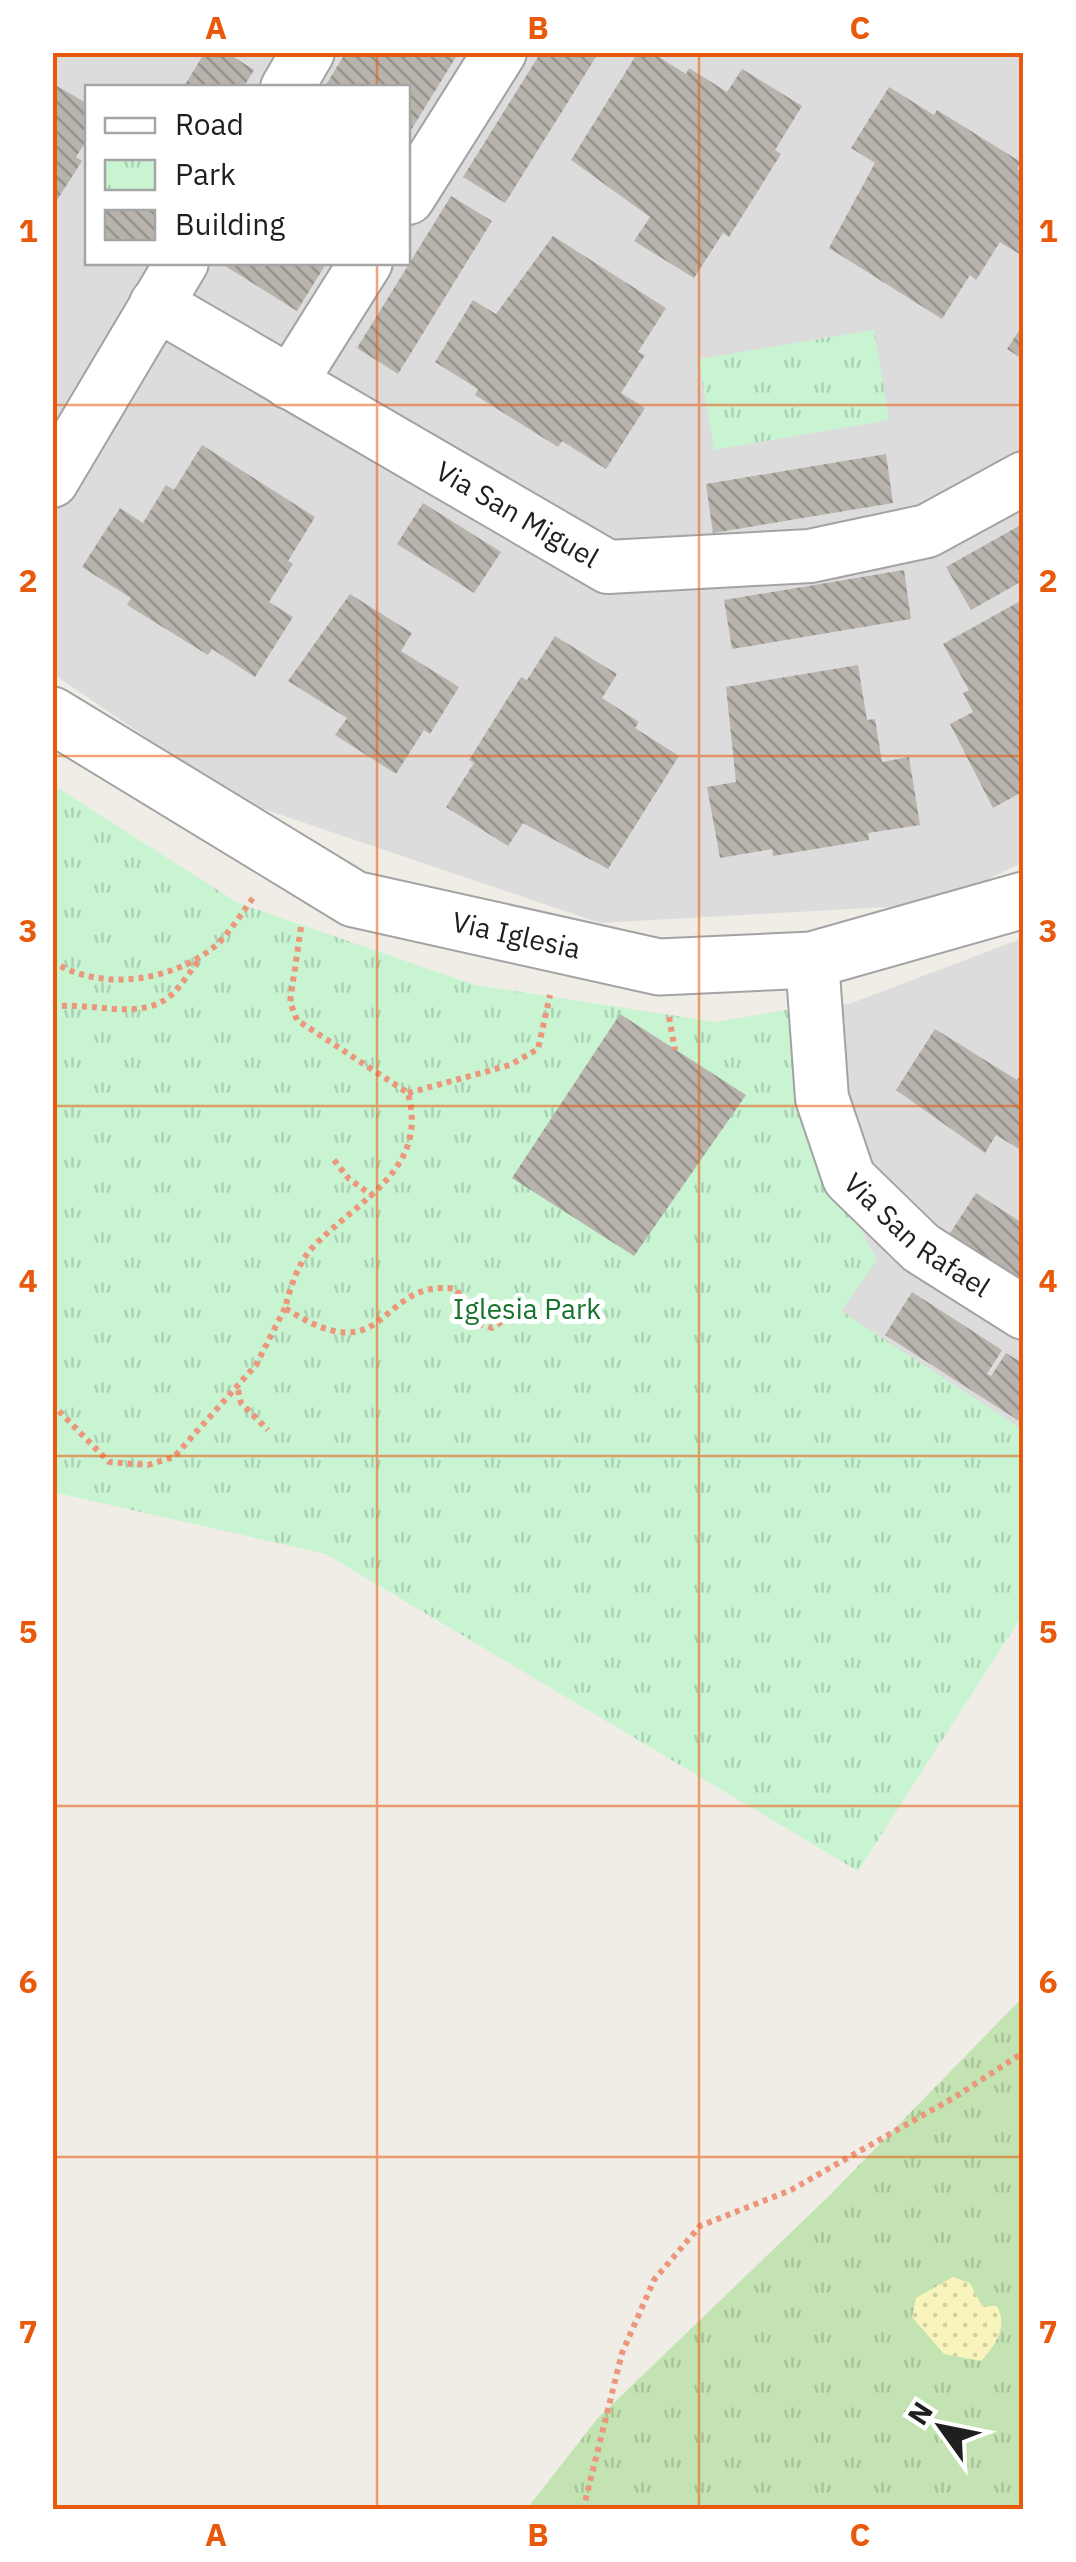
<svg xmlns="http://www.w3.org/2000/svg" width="1076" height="2562" font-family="'IBM Plex Sans',sans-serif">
	<defs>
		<pattern id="grass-tufts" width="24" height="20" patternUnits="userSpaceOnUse" patternTransform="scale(2.5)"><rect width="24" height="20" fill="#c3e4b2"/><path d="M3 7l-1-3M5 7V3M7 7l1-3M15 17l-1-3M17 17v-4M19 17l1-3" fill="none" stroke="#a7c399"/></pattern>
		<pattern id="sand-dots" width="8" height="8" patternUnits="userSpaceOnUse" patternTransform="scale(2.5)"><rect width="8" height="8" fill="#f8f4bc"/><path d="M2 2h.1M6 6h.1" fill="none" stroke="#d4d1a1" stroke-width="1.8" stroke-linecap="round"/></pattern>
		<pattern id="park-tufts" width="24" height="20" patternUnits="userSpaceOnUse" patternTransform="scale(2.5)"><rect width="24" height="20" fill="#c8f4d2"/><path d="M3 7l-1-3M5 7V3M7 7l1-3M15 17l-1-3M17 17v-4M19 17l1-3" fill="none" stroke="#abd1b4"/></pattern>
		<pattern id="building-back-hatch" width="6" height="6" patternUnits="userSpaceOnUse" patternTransform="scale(2.5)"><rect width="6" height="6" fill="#b8b3ac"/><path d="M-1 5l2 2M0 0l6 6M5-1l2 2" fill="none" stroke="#95918b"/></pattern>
	</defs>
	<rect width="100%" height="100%" fill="#efede6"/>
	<path fill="#dddcdc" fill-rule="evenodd" d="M52 53H1023V862L938 904 600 923 240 801 53 674ZM88 88H408V262H88Z
		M1023 938V1434L841 1311 811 1137 797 1008 849 1004Z"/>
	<path fill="url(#grass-tufts)" d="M1023 1997V2509L526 2510 597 2419 830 2195Z"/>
	<path fill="url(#sand-dots)" d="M953 2277 970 2283 982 2306H997C1008 2326 996 2345 981 2361L944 2354 912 2317 916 2298Z"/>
	<path fill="url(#park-tufts)" d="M874 330 889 420 714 450 699 359Z
		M53 785 238 903 475 985 716 1022 797 1008 811 1137 877 1260 841 1311 1023 1430V1614L858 1871 326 1554 53 1492Z"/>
	<path fill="url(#building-back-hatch)" d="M205 52H226L254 70 243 88H183Z
		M346 52H459L408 135V88H324Z
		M541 52H599L505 203 463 177Z
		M638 52H651L686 74 689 68 727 92 742 69 802 106 775 150 781 154 729 237 723 233 694 278 634 241 650 217 571 160Z
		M52 83 88 104V138L76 157 82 161 52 208Z
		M889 87 934 115 937 110 1021 162 1017 169 1024 173V257L1000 242 976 280 970 275 942 319 829 248 875 163 851 148Z
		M451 196 492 221 398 374 357 348Z
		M553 236 666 308 638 352 645 355 621 393 645 408 606 469 562 441 558 447 475 395 478 389 435 362 473 300 496 314Z
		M219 262H327L297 311Z
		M1024 323V360L1007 349Z
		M202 445 315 517 288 561 293 564 269 602 293 617 255 677 212 649 208 655 127 605 131 598 82 567 120 508 143 523 166 485 174 490Z
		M886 454 893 503 713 533 706 484Z
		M423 503 501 552 474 593 397 544Z
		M1024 523V580L971 610 946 567Z
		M904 570 911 619 732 649 724 600Z
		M350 594 412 633 401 651 459 687 430 734 424 730 396 774 335 735 347 718 288 681Z
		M1024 599V791L993 808 950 724 973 712 963 693 969 690 943 644Z
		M555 636 617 674 602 698 639 722 635 728 679 756 608 869 523 823 508 846 446 807 474 763 469 760 521 677 527 680Z
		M858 665 867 720 875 719 882 762 909 757 920 825 868 833 869 840 773 856 772 849 720 858 707 787 736 782 726 687Z
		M620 1014 746 1095 634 1256 512 1178Z
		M935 1029 1017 1080 1024 1071V1152L996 1135 985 1153 896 1090Z
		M976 1193 1024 1224V1285L949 1235Z
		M912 1292 1002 1350 987 1374 991 1376 1006 1353 1024 1364V1424L885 1335Z"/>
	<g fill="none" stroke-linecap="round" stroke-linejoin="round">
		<g stroke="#a3a3a3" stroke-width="56">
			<g id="minor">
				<path d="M287 88 308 52"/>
				<path d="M408 198 500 52"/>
				<path id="s1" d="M156 304 608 567 810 556 927 531 1024 478"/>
				<path d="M290 383 366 262"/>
				<path d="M52 481 182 262"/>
				<path id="s2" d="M812 960 822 1098 849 1178 921 1248 1024 1313"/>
			</g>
		</g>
		<g stroke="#a3a3a3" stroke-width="59">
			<g id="tertiary">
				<path id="s3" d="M52 715 354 899 659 967 812 960 1024 900"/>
			</g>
		</g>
		<path stroke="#ec967b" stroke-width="6" stroke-dasharray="5 5" stroke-linecap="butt" d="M301 927 290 1002 297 1020 408 1093C429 1170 359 1199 314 1246 298 1262 291 1286 285 1308 391 1377 376 1277 456 1289L477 1323 492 1328 518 1311
			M52 961C100 992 170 982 214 947 229 934 241 914 253 898
			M52 1007C89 1001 138 1021 169 997 181 987 190 971 200 959
			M669 1017 675 1050
			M408 1093 510 1065 538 1049 550 995
			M334 1160 349 1179 373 1196
			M238 1390 241 1403 268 1430
			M52 1404 109 1462 148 1465 174 1457 256 1365 285 1308
			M583 2510 622 2353 654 2280 700 2226 791 2190 955 2097 1024 2052"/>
		<use href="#minor" stroke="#fff" stroke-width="52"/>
		<use href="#tertiary" stroke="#fff" stroke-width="55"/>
	</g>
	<path fill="none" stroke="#e8590c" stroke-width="2.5" stroke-opacity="0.55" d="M377 52V88M699 52V2510M377 262V2510M52 405H1024M52 756H1024M52 1106H1024M52 1456H1024M52 1806H1024M52 2157H1024"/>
	<g text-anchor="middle" stroke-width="10" stroke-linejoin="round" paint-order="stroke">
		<g font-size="28" fill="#1f1f1f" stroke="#fff">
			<text dy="10" stroke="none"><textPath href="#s1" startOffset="418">Via San Miguel</textPath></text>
			<text dy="10" stroke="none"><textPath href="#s3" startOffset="520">Via Iglesia</textPath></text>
			<text dy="10" stroke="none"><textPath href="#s2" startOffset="312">Via San Rafael</textPath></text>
		</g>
		<g font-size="28" fill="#17732b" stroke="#fff">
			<text x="527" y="1319">Iglesia Park</text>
		</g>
	</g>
	<rect width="1076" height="2562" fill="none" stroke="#ffffff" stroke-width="110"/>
	<rect x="85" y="85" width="325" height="180" fill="#ffffff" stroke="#a5a5a5" stroke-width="2.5"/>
	<rect x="105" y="118" width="50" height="15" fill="#ffffff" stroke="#a5a5a5" stroke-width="2.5"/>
	<text x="175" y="135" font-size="30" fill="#1f1f1f">Road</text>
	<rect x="105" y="160" width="50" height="30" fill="url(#park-tufts)" stroke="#a5a5a5" stroke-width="2.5"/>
	<text x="175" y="185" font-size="30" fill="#1f1f1f">Park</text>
	<rect x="105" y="210" width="50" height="30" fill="url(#building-back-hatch)" stroke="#a5a5a5" stroke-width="2.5"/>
	<text x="175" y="235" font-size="30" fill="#1f1f1f">Building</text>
	<g transform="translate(941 2427) rotate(303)" stroke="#ffffff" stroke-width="8" paint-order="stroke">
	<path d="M0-8L18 38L0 25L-18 38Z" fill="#1f1f1f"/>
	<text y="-15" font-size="28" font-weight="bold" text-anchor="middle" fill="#1f1f1f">N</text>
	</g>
	<rect x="55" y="55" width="966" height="2452" fill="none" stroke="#e8590c" stroke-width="4"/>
	<g font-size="32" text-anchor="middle" font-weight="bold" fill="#e8590c">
		<text x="216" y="39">A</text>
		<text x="538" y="39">B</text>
		<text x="860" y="39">C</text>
		<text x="28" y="242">1</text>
		<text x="1048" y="242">1</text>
		<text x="28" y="592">2</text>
		<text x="1048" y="592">2</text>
		<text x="28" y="942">3</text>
		<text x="1048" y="942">3</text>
		<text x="28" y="1292">4</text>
		<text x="1048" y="1292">4</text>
		<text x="28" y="1643">5</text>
		<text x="1048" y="1643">5</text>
		<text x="28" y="1993">6</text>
		<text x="1048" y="1993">6</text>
		<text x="28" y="2343">7</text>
		<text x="1048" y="2343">7</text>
		<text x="216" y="2546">A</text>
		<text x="538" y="2546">B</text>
		<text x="860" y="2546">C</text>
	</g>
</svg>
